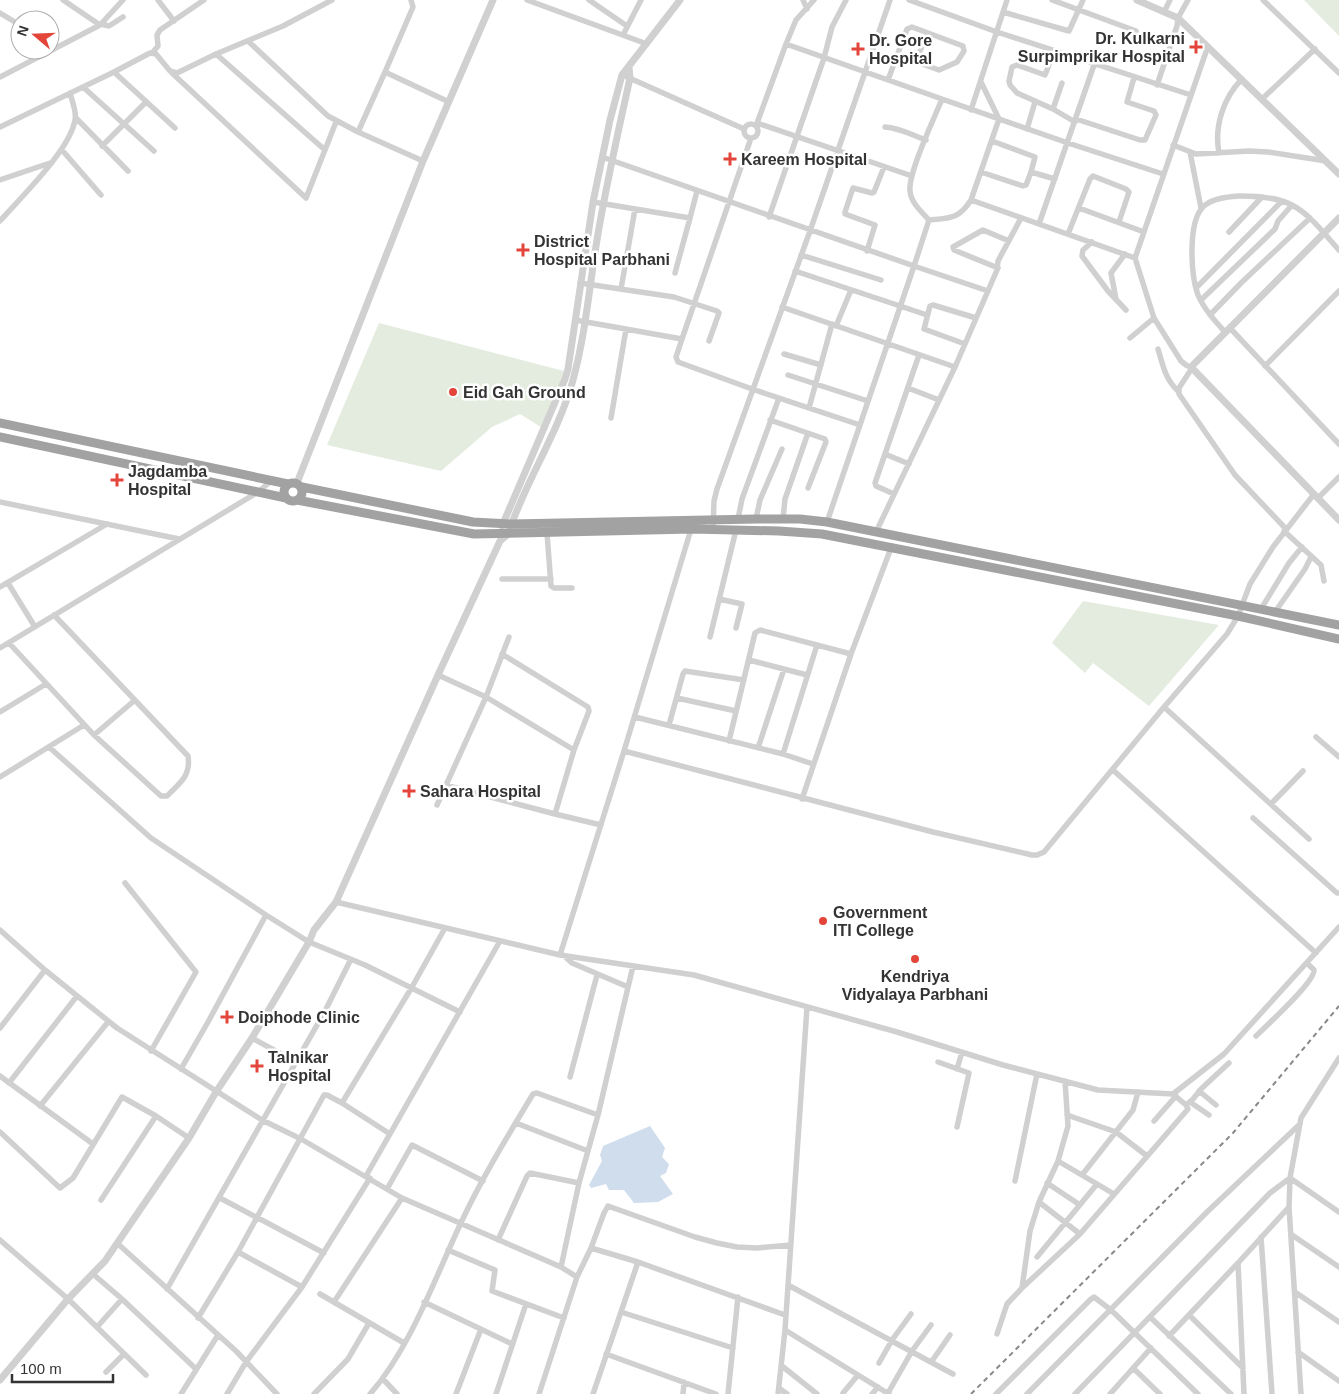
<svg xmlns="http://www.w3.org/2000/svg" width="1339" height="1394" font-family="Helvetica,sans-serif">
	<rect width="100%" height="100%" fill="#fff"/>
	<path fill="#e4ecdf" d="M1304 0H1339V36Z
		M379 323 564 371 544 429 520 414 492 427 441 471 327 445Z
		M1083 601 1219 625 1149 706 1093 663 1085 673 1052 643Z"/>
	<path fill="#cfdded" d="M650 1126 665 1148 662 1157 669 1164 666 1173 660 1176 673 1194 658 1202 634 1203 624 1190H609L606 1184 591 1188 589 1185 602 1161 600 1155 603 1146Z"/>
	<g fill="none" stroke-linecap="round" stroke-linejoin="round">
		<path stroke="#d0d0d0" stroke-width="5.5" d="M158 0 174 21
			M411 0 413 7 385 72 449 102
			M527 0 647 44
			M589 0 627 26
			M803 0 807 9
			M909 0 997 32 1191 95
			M1052 0 1136 31
			M1263 0 1339 73
			M1003 12 1069 31 1083 0
			M1164 12 1170 0
			M0 13 20 25
			M101 24 109 26 123 17
			M100 25 123 0
			M623 35 641 0
			M248 41 328 116 358 132 385 72
			M786 44 796 20 814 0
			M1208 46 1135 258 1154 318 1181 361 1186 365 1192 368 1179 388V394L1235 475 1286 529
			M153 52 158 46 157 35 160 30 204 0
			M1054 52 1045 75 1017 65 1012 67 1009 81 1010 85 1017 93 1053 109 1075 122
			M216 54 325 150
			M114 72 175 128
			M172 73 306 198 336 122
			M0 77 100 25 63 0
			M627 77 744 129
			M888 80 907 29 912 27 963 46 964 51 957 62 939 70 917 62 916 60 928 33
			M1157 85 1177 26 1178 18 1188 0
			M83 87 154 151
			M942 99 1068 143 1163 174
			M1262 99 1315 49
			M1053 109 1062 83
			M971 110 1007 0
			M76 118 128 171
			M1076 119 1140 140H1145L1156 115 1154 111 1127 102 1134 78
			M757 123 912 176
			M744 131a7 7 0 1 1 14 0a7 7 0 1 1-14 0Z
			M756 126 786 44 942 99C934 119 908 173 910 191 911 203 922 212 929 220L914 266 988 291
			M0 127 114 72 150 53 156 54 170 71 177 73 216 54 283 26 332 0
			M885 127C900 128 912 135 926 140
			M1027 129 1035 102
			M358 132 423 161
			M992 141 1035 157 1031 172 1055 179
			M1173 145 1196 154 1249 151 1268 152 1326 161
			M102 146 146 102
			M62 150 101 195
			M1190 152 1201 208
			M1219 153C1214 127 1223 98 1242 79
			M602 157 914 266 827 522
			M981 172 1023 186 1026 185 1031 172
			M0 180 50 163
			M971 200 1135 258
			M593 202 690 218 697 191
			M1079 208 1144 232
			M769 217 824 58 832 27 846 0
			M929 220C950 218 959 219 971 200L999 119 981 82
			M0 221C21 197 70 150 75 120 77 112 72 101 70 93
			M1039 224 1094 65
			M1229 232 1262 197
			M1068 234 1090 179 1093 176 1126 189 1129 192 1119 222
			M1092 242 1083 250 1082 256 1108 291 1126 310
			M867 251 875 225 845 214V212L853 188 872 193 874 192 884 167
			M801 255 881 280
			M998 268 954 250 953 247 983 230 1009 241
			M795 271 927 315
			M675 273 690 218
			M580 283 674 297 717 311 719 313 709 341
			M1196 288 1282 201
			M621 289 635 209
			M1116 299 1111 273 1125 254
			M1201 300 1275 229 1278 221 1292 205
			M782 307 955 367
			M1210 315 1241 283 1310 218
			M575 320 682 339 751 138
			M836 326 851 290
			M1230 328 1339 444
			M1225 332C1215 321 1204 309 1198 295 1191 276 1187 221 1204 206 1213 198 1228 197 1240 196 1258 196 1277 197 1292 205 1311 215 1325 235 1339 250
			M1130 338 1154 318
			M682 339 676 357 678 362 752 389 860 425
			M965 344 924 329 930 306 933 305 976 318
			M1158 349C1163 365 1165 379 1178 391
			M784 354 821 365
			M1265 366 1339 291
			M788 375 868 401
			M908 388 939 400
			M809 408 832 324
			M611 418 626 329
			M770 420 825 439 826 442 808 488
			M885 454 909 464
			M894 494 876 486 875 483 919 355
			M1318 498 1339 477
			M0 502 179 539
			M738 519 742 499 779 398
			M756 519 760 500 782 449
			M783 519 785 499 808 433
			M713 530 714 501 717 489 810 231 890 0
			M1284 531 1321 565 1324 581
			M876 532 955 367 997 270 998 261 1021 218
			M547 533 551 586 554 588H572
			M502 579H551
			M8 583 35 627
			M0 587 107 524
			M719 599 742 604 736 628
			M1261 609 1289 563 1302 547
			M1275 612 1305 569 1311 557
			M710 637 736 530
			M9 643 94 735 161 796H167C180 783 191 776 188 756L54 615
			M0 648 258 492 271 481
			M502 654 588 707 589 711 574 750
			M749 660 807 675
			M438 675 486 697 574 750 555 814 601 825
			M677 698 736 711
			M1164 707 1309 839
			M0 712 46 684
			M635 717 783 754 813 764
			M669 725 683 674 685 671 744 680
			M94 735 135 700
			M1316 737 1339 757
			M729 741 755 633 760 630 851 654
			M49 747 151 838 266 915 309 942 365 965 460 1012
			M758 748 784 669
			M624 751 933 832 1032 855H1037L1044 852 1164 707 1227 634 1238 616 1250 584 1273 547 1314 494
			M783 754 817 645
			M1113 770 1316 953
			M0 777 84 725
			M445 785 555 814
			M802 799 851 654 891 548
			M1271 804 1303 771
			M437 805 486 697 509 637
			M1253 818 1337 893H1339
			M125 883 196 972 151 1051
			M336 902 560 955 624 751 692 526
			M0 930 45 970
			M560 955 694 975 897 1032 1003 1065 1098 1090 1173 1094 1224 1054 1339 927
			M563 955 572 963 628 987
			M0 1028 45 970 117 1028 262 1120 301 1139 402 1198 561 1267 577 1277 539 1394
			M1256 1036C1267 1025 1315 982 1314 970L1307 963
			M252 1038 296 1062
			M938 1062 969 1073 957 1127
			M181 1069 208 1022 266 915
			M957 1069 962 1052
			M0 1076 93 1144
			M570 1077 597 975
			M9 1083 77 996
			M1199 1091 1216 1105
			M1190 1102 1209 1115
			M342 1103 412 987 445 928
			M1186 1105 1193 1099 1202 1088 1229 1063
			M40 1106 108 1022
			M1067 1115 1116 1132 1147 1156
			M1154 1121 1176 1096
			M516 1123 588 1151
			M0 1132 60 1188 73 1178 122 1097 156 1116 189 1138
			M1058 1161 1114 1194
			M1082 1175 1133 1110 1138 1092
			M366 1176 500 941
			M1015 1181 1037 1074
			M1047 1183 1080 1205
			M387 1189 412 1145 483 1181
			M220 1198 324 1253
			M101 1200 156 1116
			M1039 1202 1080 1234
			M1292 1235 1339 1267
			M1261 1237 1272 1394
			M0 1240 68 1299 146 1375
			M498 1240 527 1176 530 1173 579 1183
			M117 1243 236 1351 277 1394
			M591 1248 604 1213 608 1206 695 1237 717 1243 737 1247 757 1248 791 1245
			M448 1250 495 1270 492 1291 564 1318
			M238 1252 302 1287
			M1037 1257 1097 1184
			M561 1267 579 1183 598 1115 633 966
			M93 1274 122 1299 196 1369
			M577 1277 591 1248 638 1262 785 1315
			M788 1285 953 1374
			M1022 1288 1030 1231 1039 1202 1058 1161 1068 1126 1065 1081
			M167 1289 325 1011 351 959
			M1295 1292 1339 1322
			M320 1294 404 1343
			M334 1302 402 1198
			M424 1302 512 1344
			M621 1312 733 1348
			M1189 1315 1243 1368
			M1150 1317 1231 1394
			M198 1318 238 1252 324 1095H327L342 1103 390 1134
			M97 1327 122 1299
			M785 1330 889 1394
			M997 1334 1007 1304 1022 1288 1080 1234 1188 1109 1186 1105 1173 1094
			M1169 1336 1238 1263
			M1298 1352 1339 1381
			M606 1354 716 1394
			M932 1361 950 1335
			M879 1363 892 1340 911 1314
			M782 1366 817 1394
			M1133 1368 1160 1394
			M106 1372 124 1354
			M383 1379 397 1394
			M779 1388 787 1394
			M843 1393 858 1375
			M888 1393 912 1351 931 1325
			M181 1394 218 1335
			M227 1394 246 1362 302 1287 370 1178
			M314 1394 348 1359 369 1323
			M370 1394C409 1350 434 1281 459 1227 480 1181 507 1137 533 1094L537 1093 598 1115
			M456 1394 481 1329
			M496 1394 526 1304
			M593 1394 638 1262
			M683 1394 684 1382
			M728 1394 738 1297
			M778 1394 785 1330 807 1007
			M872 1394 878 1387
			M996 1394 1091 1299 1094 1297 1111 1310 1198 1394
			M1027 1394 1207 1212 1300 1124
			M1075 1394 1270 1193 1290 1178 1339 1212
			M1110 1394 1151 1348
			M1244 1394 1238 1263 1289 1207
			M1301 1394 1289 1207 1290 1178 1301 1118 1339 1058"/>
		<path stroke="#d0d0d0" stroke-width="7" d="M1137 0 1178 18 1339 174
			M1339 218 1193 365 1192 368 1339 520
			M297 483 423 161 493 0
			M502 526 565 379 568 369 593 202 610 120 622 75 680 0
			M0 1380 68 1299 105 1261 189 1138 216 1092 252 1038 309 942 314 930 336 902 438 675 500 541 508 534C525 482 558 434 573 380 585 336 589 291 596 246 605 189 618 133 630 78L629 67"/>
		<path stroke="#a2a2a2" stroke-width="9" d="M0 423 288 484
			M0 437 286 498
			M284 492a9 9 0 1 1 18 0a9 9 0 1 1-18 0Z
			M302 487 473 522 511 524 756 519H800L827 522 1339 625
			M297 500 474 534 692 529 779 531 822 534 1238 616 1339 639"/>
		<path stroke="#888" stroke-width="2" stroke-dasharray="5 4" stroke-linecap="butt" d="M971 1394 1233 1133 1339 1006"/>
	</g>
	<g fill="#e4453a" stroke="#fff" stroke-width="2">
		<path d="M1193.5 39.5h5v5h5v5h-5v5h-5v-5h-5v-5h5z"/>
		<path d="M855.5 41.5h5v5h5v5h-5v5h-5v-5h-5v-5h5z"/>
		<path d="M727.5 151.5h5v5h5v5h-5v5h-5v-5h-5v-5h5z"/>
		<path d="M520.5 242.5h5v5h5v5h-5v5h-5v-5h-5v-5h5z"/>
		<circle cx="453" cy="392" r="5"/>
		<path d="M114.5 472.5h5v5h5v5h-5v5h-5v-5h-5v-5h5z"/>
		<path d="M406.5 783.5h5v5h5v5h-5v5h-5v-5h-5v-5h5z"/>
		<circle cx="823" cy="921" r="5"/>
		<circle cx="915" cy="959" r="5"/>
		<path d="M224.5 1009.5h5v5h5v5h-5v5h-5v-5h-5v-5h5z"/>
		<path d="M254.5 1058.5h5v5h5v5h-5v5h-5v-5h-5v-5h5z"/>
	</g>
	<g text-anchor="middle" stroke-width="5" stroke-linejoin="round" paint-order="stroke">
		<g font-size="16" font-weight="bold" fill="#333" stroke="#fff" text-anchor="start">
			<text x="1185" y="44" text-anchor="end">Dr. Kulkarni<tspan x="1185" dy="18">Surpimprikar Hospital</tspan></text>
			<text x="869" y="46">Dr. Gore<tspan x="869" dy="18">Hospital</tspan></text>
			<text x="741" y="165">Kareem Hospital</text>
			<text x="534" y="247">District<tspan x="534" dy="18">Hospital Parbhani</tspan></text>
			<text x="463" y="398">Eid Gah Ground</text>
			<text x="128" y="477">Jagdamba<tspan x="128" dy="18">Hospital</tspan></text>
			<text x="420" y="797">Sahara Hospital</text>
			<text x="833" y="918">Government<tspan x="833" dy="18">ITI College</tspan></text>
			<text x="915" y="982" text-anchor="middle">Kendriya<tspan x="915" dy="18">Vidyalaya Parbhani</tspan></text>
			<text x="238" y="1023">Doiphode Clinic</text>
			<text x="268" y="1063">Talnikar<tspan x="268" dy="18">Hospital</tspan></text>
		</g>
	</g>
	<g transform="translate(35 35) rotate(289)"><circle r="24" fill="#ffffff" stroke="#adadad"/>
	<path d="M0-4L9 19L0 12L-9 19Z" fill="#e4453a"/>
	<text y="-8" font-size="14" font-weight="bold" text-anchor="middle" fill="#333333">N</text>
	</g>
	<path d="M12 1374v8h101v-8" fill="none" stroke="#333333" stroke-width="2.5"/>
	<text x="20" y="1374" font-size="15" fill="#333333" stroke="#ffffff" stroke-width="4" paint-order="stroke">100 m</text>
</svg>
